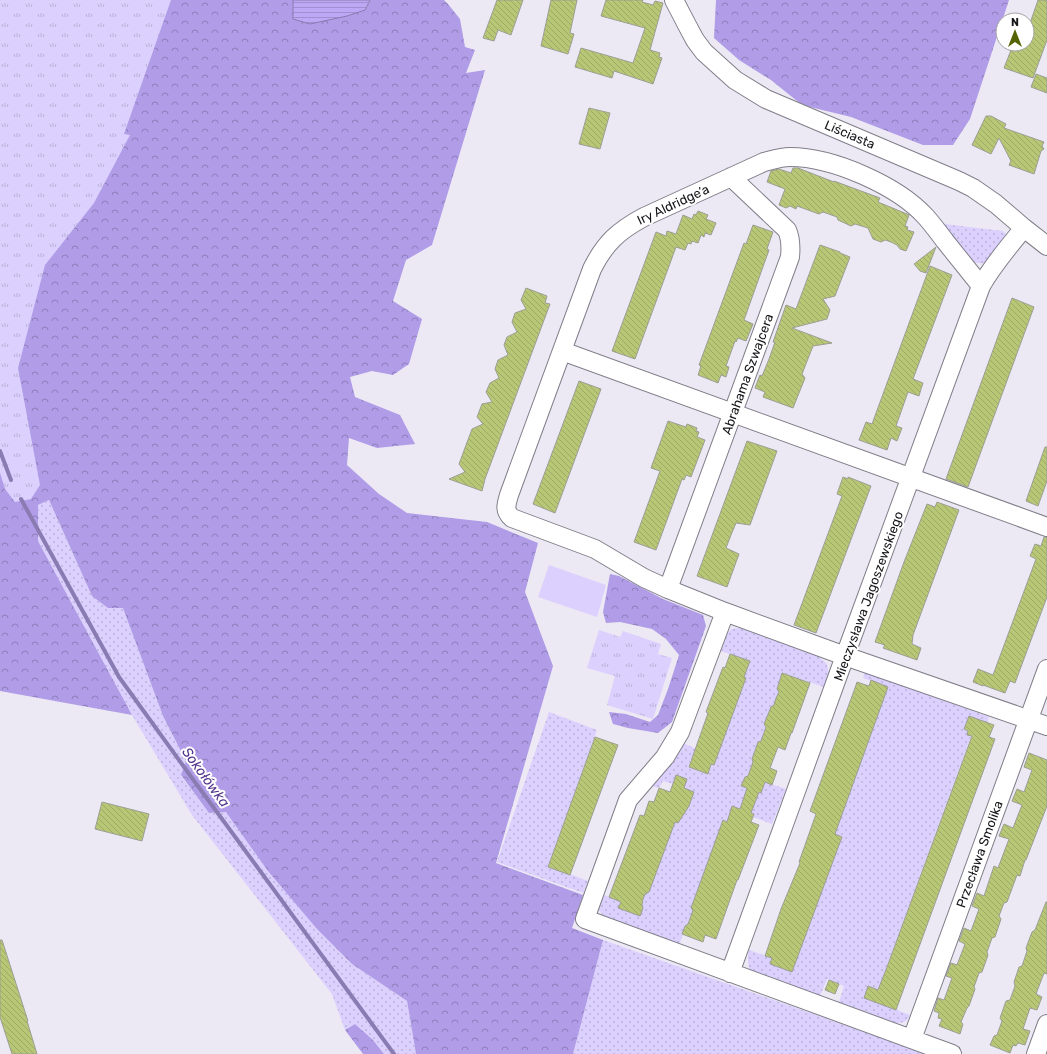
<svg xmlns="http://www.w3.org/2000/svg" width="1047" height="1054" font-family="Rubik,sans-serif">
	<defs>
		<pattern id="grass-dots" width="8" height="8" patternUnits="userSpaceOnUse"><rect width="8" height="8" fill="#dbd0fe"/><path d="M2 2h.1M6 6h.1" fill="none" stroke="#bbb2d9" stroke-width="1.8" stroke-linecap="round"/></pattern>
		<pattern id="forest-crowns" width="20" height="18" patternUnits="userSpaceOnUse"><rect width="20" height="18" fill="#b09ce7"/><path d="M2 6a3 3 0 1 1 6 0M12 15a3 3 0 1 1 6 0" fill="none" stroke="#8e7eba"/></pattern>
		<pattern id="park-tufts" width="24" height="20" patternUnits="userSpaceOnUse"><rect width="24" height="20" fill="#dbd0fe"/><path d="M3 7l-1-3M5 7V3M7 7l1-3M15 17l-1-3M17 17v-4M19 17l1-3" fill="none" stroke="#bbb2d9"/></pattern>
		<pattern id="water-rules" width="6" height="5" patternUnits="userSpaceOnUse"><rect width="6" height="5" fill="#bca8f4"/><path d="M0 2.5h6" fill="none" stroke="#a190d1"/></pattern>
		<pattern id="building-back-hatch" width="6" height="6" patternUnits="userSpaceOnUse"><rect width="6" height="6" fill="#b7c775"/><path d="M-1 5l2 2M0 0l6 6M5-1l2 2" fill="none" stroke="#9daa65"/></pattern>
	</defs>
	<rect width="100%" height="100%" fill="#ece9f5"/>
	<path fill="url(#grass-dots)" d="M944 224 1003 231 1007 235 990 262C982 264 976 264 969 260L942 226Z
		M49 500 92 596 123 607 163 716 186 761 181 776 209 813 226 811 317 929 352 964 407 1001 416 1054H384L373 1040 355 1024 345 1030 332 994 192 815 132 715 38 541V505Z
		M740 628 818 656 827 664 829 675 824 687 783 673 777 689 779 692 774 705 771 707 764 724 766 727 761 741 758 742 752 759 753 762 748 775 745 777 741 786 760 793 765 782 786 789 772 824 753 817 754 814 751 813 755 803 744 799 740 809 733 806 729 822 723 820 691 908 693 910 688 924 685 926 682 933 683 934 679 945 605 918 598 909 602 894 621 902 618 908 640 916 643 899 674 822 684 808 688 809 686 807 688 803 691 801 694 792 684 788 687 779 676 775 673 784 663 781 659 788 652 786 666 770 683 743 696 749 692 759H691L688 767 708 774 711 764 714 765 750 661 721 651 727 634 731 629Z
		M865 671 989 717 987 723 969 716 964 729 968 731 967 735 971 736 878 990 868 987 864 998 910 1015C907 1022 902 1023 895 1023L839 1002 844 986 827 979 820 996 750 971C748 964 747 957 749 950L772 958 770 964 792 972 842 837 835 834 888 687 863 678Z
		M549 712 597 730 548 866 588 881 583 893 497 862Z
		M603 940 927 1054H573Z"/>
	<path fill="url(#forest-crowns)" d="M0 0H293V19L365 10 370 0H444L448 4 460 19 465 47 475 50 466 73 485 70 432 245 406 260 393 301 422 319 409 364 393 375 372 371 350 377 355 397 400 415 415 444 377 448 349 438 347 465 379 494 407 513 487 522 538 543 525 592 553 666 496 863 583 895 572 928 603 940 573 1054H416L407 1001 352 964 317 929 268 871 226 812 209 813 181 775 186 761 163 716 123 608H108L92 596 49 500 38 505V541L132 715 0 691Z
		M716 0H1009L970 119 953 145H923L851 117 802 105 771 80 739 60 714 38Z
		M610 574 619 576 663 599 703 615 706 626 672 722 658 733 628 728 613 724 609 712 626 714 650 722 658 715 668 689 679 655 666 639 652 629 620 622 606 623 603 612Z
		M355 1024 373 1040 384 1054H363L345 1030Z"/>
	<path fill="url(#park-tufts)" d="M0 0H171L124 134 130 135 94 203 45 265 18 368 40 485 31 499 15 502 5 489 0 473Z
		M599 630 620 637 623 631 661 644 658 654 672 658 653 719 607 705 615 676 587 668Z"/>
	<path fill="#dbd0fe" d="M549 565 606 585 597 617 538 597Z"/>
	<path fill="url(#water-rules)" stroke="#8a7cb2" d="M293 0H370L365 10 347 16 310 24 293 19Z"/>
	<g fill="none" stroke-linecap="round" stroke-linejoin="round">
		<path stroke="#8a7cb2" stroke-width="4" d="M0 451 11 480
			M21 499 119 677 192 778 394 1054"/>
	</g>
	<path fill="url(#building-back-hatch)" stroke="#9c9e94" d="M497 0H523L511 35 498 30 494 41 483 38Z
		M551 0H577L570 33 574 34 568 54 541 46Z
		M606 0H643L642 2 653 5 655 1 663 3 650 50 660 53 659 57 662 58 653 84 614 71 612 78 575 67 581 48 633 63 645 28 601 16Z
		M1038 0H1047V40L1033 78 1004 68 1013 45 1021 48 1023 44H1027V32Z
		M1036 74 1047 78V93L1031 87Z
		M589 108 610 113 600 149 579 144Z
		M986 116H991L1006 124 1004 128 1044 142 1042 146 1044 149 1041 151 1034 174 1009 165 1011 161 999 138 991 154 972 145Z
		M793 168H798L834 182V181L880 198 878 202 907 214 909 215 905 226 908 227 907 230 914 232 906 251 900 249 897 245 891 242 885 240 881 242 873 239 868 228 855 224 851 226 838 220 837 217 823 212 819 214 797 206 796 209 790 206 786 208 779 205 785 189 767 182 771 171 779 169 791 173Z
		M698 211 708 215 706 219 716 223 711 235 705 233 704 237 701 235 698 243 692 241 691 244 688 243 685 250 676 247 635 359 612 351 656 232 666 236 667 231 676 234 683 215 692 219 694 214 696 215Z
		M753 225 773 232 767 249 769 250 744 320 753 324 746 341 738 338 736 342 735 341 726 366 729 367 726 377 721 375 718 383 698 375 701 366 699 365 744 243 746 244Z
		M820 245 840 252V253L850 257 835 296 823 299 830 310 827 319 792 328 832 343 813 346 802 374 805 378 793 408 763 397 765 392 755 388 760 375 762 376 769 359 775 342H773L786 305 796 309Z
		M936 247 926 273 920 271 914 264Z
		M930 266 952 275 913 379 923 383 921 389 919 396 908 392 896 426 902 428 897 441 891 438 887 450 859 440 866 422 872 424Z
		M526 288 547 296 545 303 550 304 485 479 482 491 449 479 465 472 459 464 472 429 483 424 477 417 482 404 492 402 486 392 490 383 499 378 495 369 498 360 508 355 504 345 507 337 517 332 512 322 515 313 526 309 521 300Z
		M1012 298 1034 307 968 487 946 479Z
		M579 381 601 389 555 513 533 504Z
		M668 421 686 427 687 424 697 428 696 431 699 432 697 437 705 440 691 477 686 475 684 480 682 479 656 550 634 542 660 471 651 468Z
		M747 441 777 451 750 525 736 523 731 535 726 548 739 554 727 587 697 576Z
		M1045 447H1047V481L1038 506 1026 501Z
		M843 477 848 479V477L871 486 816 633 794 625 842 496 837 494Z
		M937 502 959 510 913 635 912 644 921 648 917 660 883 648 885 645 875 642 904 562 927 504 935 507Z
		M1044 537H1047V597L1015 683 1010 681 1005 693 983 685V686L973 682 978 669 993 675 1036 559 1030 556 1035 544 1041 546Z
		M730 654 750 661 744 677 746 678 714 765 711 764 708 774 689 767 708 713 706 712 723 667 725 668Z
		M782 673 810 683 792 733H791L785 750 778 747 770 768 777 771 772 785 765 782 761 793 759 792 751 813 754 814 751 822 759 825 738 880H737L716 939 705 935 703 942 682 934 685 926 688 924 691 916 693 910 691 908 723 820 727 822 732 806 740 809 747 788 741 786 745 777 748 776 753 762 752 759 758 742 761 741 766 727 764 724 771 707 774 705 776 698 779 692 777 689Z
		M871 680 888 687 835 834 842 837 792 972 770 964 772 958 765 956 781 909 800 863 799 862 816 814 810 811 855 688 857 682 869 686Z
		M969 716 994 725 989 737 995 739 896 1010 864 998 868 986 878 990 887 967 972 736 967 735 968 731 964 729Z
		M595 737 618 745 570 875 548 867Z
		M1029 753 1047 760V806L1026 860H1025L1020 876 1017 875 1007 902 1004 903 999 916 1001 919 995 937 992 938 987 952 988 955 982 972 979 973 974 987 975 989 969 1006 967 1008 961 1022 963 1024 960 1034 939 1026 942 1019 938 1018 939 1013 934 1011 938 998 944 1000 952 978 946 976 951 963 957 965 965 944 959 941 964 928 971 931 979 909 972 906 977 893 984 896 994 866 998 868 1009 839 999 836 1004 824 1013 828 1018 815 1022 805 1012 801 1017 789 1024 792 1032 770 1024 767Z
		M676 775 687 779 684 788 694 792 689 806 678 823 675 822 649 892 645 894 643 899 642 905 643 908 640 916 618 908 621 902 609 897 640 815 644 816 649 801 654 802 659 788 670 792Z
		M102 802 149 814 142 841 95 829Z
		M1046 902H1047V974L1044 973 1036 994 1042 997 1037 1010 1030 1008 1023 1029 1030 1031 1025 1045 1018 1043 1016 1046 1013 1045 1010 1053 990 1045 994 1036 997 1035 1002 1021 1000 1018 1006 1001 1010 1000 1015 986 1014 982 1019 967 1022 966 1027 951 1026 948 1032 932 1035 930Z
		M0 940H2L28 1021H27L37 1054H12L0 1017Z
		M829 980 839 984 835 994 825 990Z"/>
	<g fill="none" stroke-linecap="round" stroke-linejoin="round">
		<g stroke="#807e88" stroke-width="20">
			<path id="minor" d="M674 0 687 25 695 40 704 52 735 80 766 99 959 181 973 188 996 204 1024 228 1047 246
				M981 286C969 271 957 256 945 241 939 233 933 225 926 217 898 186 833 157 790 157 781 157 772 160 764 162L644 217C618 231 605 243 592 269L509 495C506 505 504 511 512 518L595 549 644 578 668 589 725 612 845 656 1047 726
				M562 351 1047 527
				M668 589 790 257C791 247 791 239 787 230L731 177
				M725 612 680 732 665 757 628 800 585 919 952 1054
				M730 973 845 656 981 286C992 266 1009 246 1024 228
				M912 1039 1047 669
				M1036 1054 1047 1024"/>
		</g>
		<use href="#minor" stroke="#fff" stroke-width="18"/>
	</g>
	<g text-anchor="middle" stroke-width="4" stroke-linejoin="round" paint-order="stroke">
		<g font-size="13" fill="#161519" stroke="#fff">
			<text transform="translate(850 134) rotate(23)" y="5">Liściasta</text>
			<text transform="translate(673 204) rotate(-25)" y="5">Iry Aldridge’a</text>
			<text transform="translate(747 374) rotate(-70)" y="5">Abrahama Szwajcera</text>
			<text transform="translate(868 596) rotate(-70)" y="5">Mieczysława Jagoszewskiego</text>
			<text transform="translate(979 854) rotate(-70)" y="5">Przecława Smolika</text>
		</g>
		<g font-size="14" font-style="italic" fill="#54358c" stroke="#fff">
			<text transform="translate(206 777) rotate(54)" y="5">Sokołówka</text>
		</g>
	</g>
	<g transform="translate(1015 32)"><circle r="19" fill="#ffffff" stroke="#a2a1a3"/>
	<path d="M0-3L7 15L0 10L-7 15Z" fill="#566304"/>
	<text y="-6" font-size="11" font-weight="bold" text-anchor="middle" fill="#161519">N</text>
	</g>
</svg>
